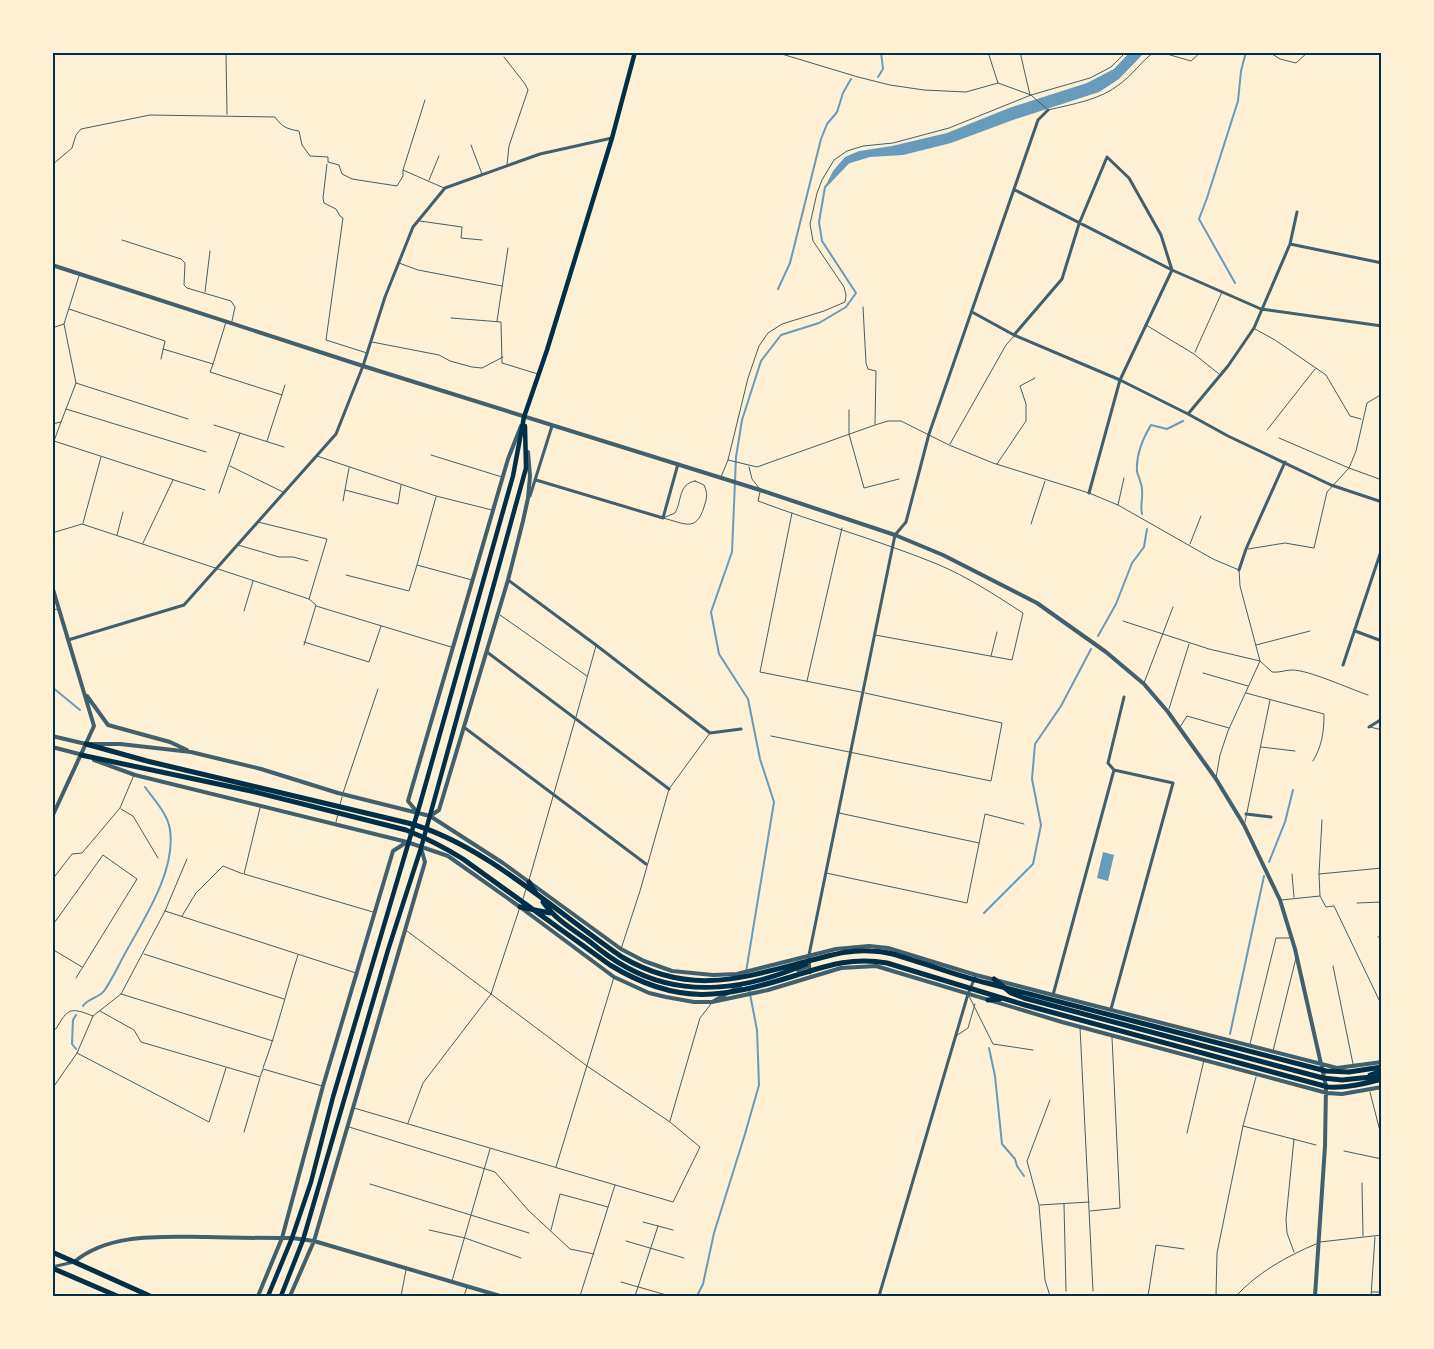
<svg xmlns="http://www.w3.org/2000/svg" width="1434" height="1349" font-family="Spectral,serif">
	<rect width="100%" height="100%" fill="#fdf0d5"/>
	<path fill="#669bbc" d="M1129 53H1144L1119 79 1099 92 1013 120 951 143 903 155 870 157 847 164 825 187 833 171 845 157 859 151 892 146 947 133 1009 108 1087 83 1114 69Z
		M1103 852 1114 855 1108 881 1097 878Z"/>
	<g fill="none" stroke-linecap="round" stroke-linejoin="round">
		<path stroke="#669bbc" stroke-width="2" d="M878 77 883 69 881 52
			M1235 283 1199 219 1207 198 1238 101 1241 71 1246 52
			M778 289 790 263 821 139 827 124 837 112 843 93 851 79
			M1142 514C1140 506 1143 498 1142 490 1142 483 1138 477 1137 471 1136 455 1143 438 1151 425L1167 429 1183 421
			M1098 636 1116 604 1132 563 1144 547 1147 529
			M52 687 80 710
			M1269 862 1285 822 1293 790
			M984 913 1033 864 1041 825 1032 779 1035 744 1061 706 1091 649
			M746 972 774 802 760 759 748 699 719 654 711 612 732 552 736 457 742 420 761 361 781 335 819 323 846 307 856 293 822 241 819 222 825 187 848 163
			M83 1006C88 998 99 998 104 991 113 978 119 964 127 950 145 917 176 870 170 830 168 814 154 800 145 787
			M1230 1034 1264 876
			M989 1048 995 1076 1002 1144 1015 1159 1017 1166 1024 1176
			M76 1049 72 1044 73 1020 76 1015
			M697 1296 703 1284 714 1233 745 1134 759 1085 757 1030 749 989"/>
		<path stroke="#3f606c" stroke-width="1" d="M226 52 227 114
			M775 52 858 77 890 85 924 90 966 92 998 83 1031 95 1048 110C1073 104 1100 100 1120 84 1133 75 1141 61 1154 52
			M988 52 998 83
			M1020 52 1030 95
			M1160 52 1191 61 1201 52
			M1269 52 1280 59 1296 63 1308 52
			M504 57 525 84 528 90 509 146 507 165
			M471 145 482 174
			M327 164 323 198 324 203 336 209 340 216 343 218 326 340 367 353
			M52 165 72 148 76 135 81 129 150 115 275 117C282 127 287 129 299 131L302 145 310 156 328 157V162L339 165 342 174 352 179 397 186 403 176V170L444 188
			M403 170 425 100
			M429 180 439 156
			M420 221 462 227 461 238 482 240
			M122 240 181 259 185 263 184 285 187 288 231 301 235 307 232 321
			M399 263 418 270 502 286
			M205 292 210 251
			M863 307 866 363 868 369 876 371 875 424
			M69 309 165 341 161 359
			M451 318 501 322 502 363 538 374
			M497 321 508 248
			M1146 325 1194 354 1219 374
			M52 328 64 324 79 276
			M1255 329 1275 340 1326 375 1350 416 1361 419
			M372 342 439 355 450 361 472 367 482 368 503 357
			M163 349 213 364 210 372 282 395
			M1195 352 1222 292
			M213 364 226 322
			M76 383 188 419
			M66 409 206 452
			M849 410V434L864 488 899 479
			M61 422 54 441 205 490
			M52 424 61 422 76 383 64 324
			M214 425 284 447
			M1267 430 1315 369
			M1279 438 1349 468 1382 480
			M267 441 285 385
			M950 444 1006 345 1014 336
			M431 455 502 477
			M317 456 436 496 492 510
			M728 460 757 467 875 425 888 421H901L949 445 993 463 1089 493 1118 505 1213 559 1239 570 1240 586 1260 661 1228 731 1220 755 1216 778
			M997 464 1026 421V404L1020 386 1035 378
			M230 466 283 492
			M749 467 752 479 759 488
			M721 477 728 460 748 378 759 346 768 333 782 324 824 311 845 302 846 295 844 287 813 241 810 224 817 193 822 180 834 160 847 151 863 146 893 143 949 128 1031 95 1090 78 1111 67 1126 52
			M695 481 704 485C708 494 707 498 704 507 696 533 684 523 663 518L675 513C682 501 678 484 695 481Z
			M345 490 398 504 401 485
			M760 492 758 501C817 523 878 540 937 564 968 577 995 595 1023 613L1012 660 875 635
			M219 493 240 433
			M343 501 349 468
			M1118 505 1124 478
			M792 513 760 672 861 692
			M258 522 327 539 309 599
			M83 523 101 457
			M1031 524 1045 481
			M52 533 82 524 309 599 316 605 304 645
			M117 535 123 512
			M143 543 173 480
			M1190 544 1201 516
			M238 545 279 557H293L308 561
			M1248 549 1285 543 1314 548 1327 492 1349 468 1356 451 1367 403 1382 394
			M417 565 436 497
			M346 575 409 591 417 565 472 580
			M316 606 451 647
			M52 610 58 609
			M244 611 253 581
			M500 615 587 676
			M1123 621 1209 649 1260 661 1272 672C1279 673 1285 670 1292 670 1309 670 1350 689 1368 695
			M304 642 369 662 381 626
			M1256 645 1310 631
			M991 656 997 632
			M1203 673 1248 686
			M807 681 842 528
			M1144 683 1173 607
			M1246 693 1324 714C1324 732 1322 746 1313 761
			M1169 709 1189 644
			M576 717 596 646
			M1180 727 1187 716 1229 728
			M1370 727 1382 730
			M771 736 991 781 1002 723 865 693
			M1261 747 1295 751
			M343 793 378 689
			M340 805 342 797
			M260 808 244 874 373 912
			M121 809 133 816 158 858
			M839 813 979 843
			M336 822 338 814
			M1245 822 1270 700
			M826 873 967 903 985 814 1024 824
			M1292 874 1294 897
			M1319 874 1322 820
			M52 880 72 854 82 853 120 808 134 775
			M529 880 575 720
			M1320 896 1326 907 1334 906 1382 1006
			M523 899 526 889
			M1281 900 1320 896 1319 874 1382 868
			M1357 903 1382 902
			M165 911 356 973
			M182 916 196 893 223 866 243 874
			M52 926 103 855 137 879 76 978
			M1378 937H1382
			M52 949 82 967
			M621 949 640 891 669 789 710 733
			M144 954 284 999
			M1333 966 1353 1064
			M121 994 273 1041
			M969 996 993 1044 1033 1050
			M100 1011 134 1030 141 1042 260 1077 263 1069 322 1086
			M1080 1027 1093 1291
			M52 1028 56 1029C68 1008 70 1007 93 1016
			M956 1036 968 1028 975 1004
			M1250 1044 1276 938H1291
			M1273 1051 1296 958
			M77 1053 209 1122 226 1068
			M263 1068C277 1031 286 992 298 955
			M52 1089 77 1053 93 1016 121 994 165 911 187 859
			M1370 1092 1382 1139
			M1050 1100 1027 1161 1039 1205 1045 1280 1050 1296
			M354 1108 673 1202 700 1147 670 1122 587 1066 407 931
			M670 1121 700 1018 711 1004
			M408 1123 423 1083 491 994 519 910
			M1243 1126 1316 1145
			M349 1127 495 1172 528 1210 570 1249 594 1254
			M244 1132 260 1078
			M1187 1133 1204 1060
			M1294 1139 1286 1219 1287 1233 1294 1252
			M1344 1151 1382 1159
			M556 1167 614 977
			M1362 1183 1363 1236
			M370 1184 529 1233
			M1064 1204 1066 1291
			M1040 1205 1089 1202
			M1090 1211 1120 1208 1112 1037
			M643 1222 673 1230
			M429 1230 465 1238 521 1258
			M551 1230 560 1194 608 1207
			M626 1241 684 1258
			M1320 1242 1382 1235
			M452 1281 490 1149
			M621 1282 670 1296
			M1372 1292H1382
			M401 1296 406 1270
			M464 1296 467 1287
			M580 1296 615 1185
			M635 1296 658 1226
			M1148 1296 1156 1245 1184 1249
			M1216 1296 1217 1253 1243 1126 1256 1077
			M1236 1296C1257 1273 1287 1256 1316 1244
			M1371 1296 1375 1237"/>
		<path stroke="#3f606c" stroke-width="3" d="M1015 190 1172 270 1261 309 1382 326
			M1290 244 1382 263
			M972 312 1014 335 1120 380 1188 414 1228 436 1331 485 1382 502
			M1014 335 1062 279 1079 224 1107 157 1129 178 1161 235 1172 270 1120 380 1089 493
			M1188 414 1228 366 1254 328 1290 244 1297 212
			M536 480 663 518 678 464
			M530 496 552 426
			M1239 570 1246 549 1285 462
			M508 580 596 645 710 733 741 729
			M1355 631 1382 641
			M68 640 184 605 336 434 363 366 385 297 413 227 445 188 540 154 612 138
			M487 652 669 789
			M1343 665 1382 548
			M1369 727 1382 719
			M465 728 646 864
			M1246 814 1271 817
			M810 973 809 955 895 535 906 522 929 434 1038 120 1048 110
			M1053 995 1114 770 1108 763 1124 697
			M1111 1009 1173 783 1114 770
			M52 1267 74 1262
			M879 1296 968 994 976 975"/>
		<path stroke="#3f606c" stroke-width="4" d="M52 265 363 366 760 490 895 535 943 555 1037 603 1106 652 1144 684 1168 712 1216 779 1244 825 1280 900 1295 949 1326 1086 1325 1146 1315 1296
			M52 586 94 726 52 817
			M87 696 108 725 170 742 187 750
			M52 736 86 744H120L191 752 261 769 338 793 430 816 503 863 621 949 644 961 672 971 713 975 737 974 836 949 869 946 888 948 976 975 1053 995 1337 1068 1382 1062
			M52 747 83 755
			M94 760 135 775 407 842 448 856 520 907 614 977 649 993 666 997 694 1002H712L768 990 841 968 876 966 1062 1022 1327 1093 1342 1094 1382 1087
			M417 812 408 801 508 459 521 426
			M430 816 439 810 508 580 523 521 528 498 530 476 528 452
			M798 970 809 966
			M714 1001 740 986
			M74 1262C110 1232 163 1237 207 1237 235 1238 263 1238 292 1238L314 1241 500 1296
			M258 1296 282 1238 323 1086 393 851 407 842
			M290 1296 314 1241 425 862 421 848"/>
		<path stroke="#003049" stroke-width="4.5" d="M268 1296 292 1238 311 1182 333 1097 420 804 513 476 524 417 547 350 612 138 635 52
			M281 1296 303 1240 388 950 421 848 526 468 525 426"/>
		<path stroke="#003049" stroke-width="5" d="M52 1252 150 1296
			M52 1268 117 1296"/>
		<path stroke="#003049" stroke-width="5" d="M86 744 147 761 408 823C483 843 557 913 622 957 689 996 739 979 808 961 829 956 849 949 871 951 886 951 900 956 915 961 939 968 962 977 987 983 1100 1012 1213 1042 1326 1071L1349 1072 1382 1067
			M81 755 251 791 406 830C426 838 444 847 463 859L610 965C679 1007 723 998 797 975 829 965 853 957 887 963L1025 1005 1328 1087C1347 1088 1363 1084 1382 1079
			M529 882 536 893
			M543 902C555 919 572 929 589 941 601 951 613 960 626 967 685 1000 748 989 806 964
			M520 907 550 913
			M994 979 1011 993 1024 998 1323 1078 1342 1080 1381 1076
			M988 1000 1000 999
			M1370 1075 1382 1071"/>
	</g>
	<rect width="1434" height="1349" fill="none" stroke="#fdf0d5" stroke-width="108"/>
	<rect x="54" y="54" width="1326" height="1241" fill="none" stroke="#003049" stroke-width="2"/>
</svg>
